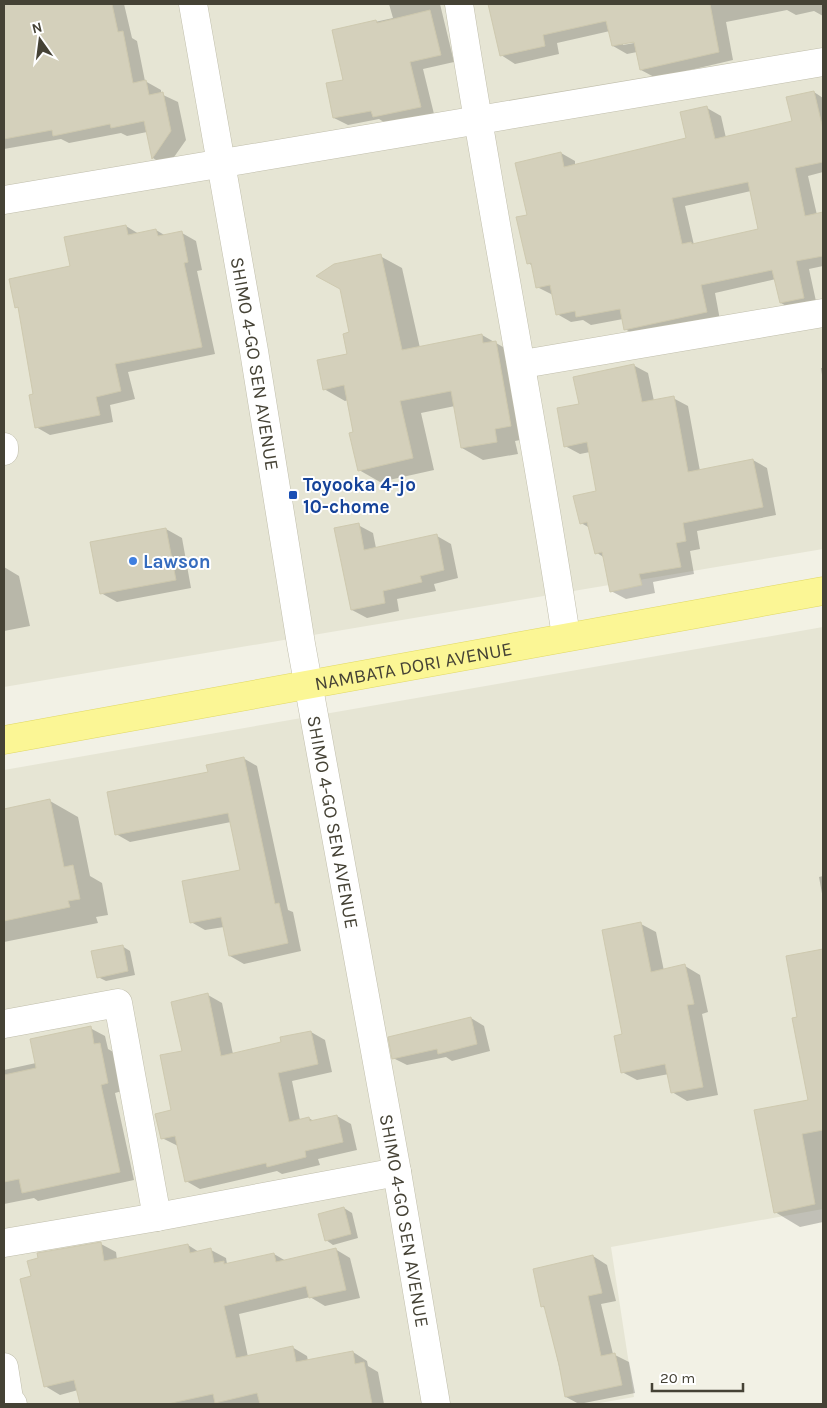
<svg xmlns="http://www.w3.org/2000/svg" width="827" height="1408" font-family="Karla,sans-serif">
	<rect width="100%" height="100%" fill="#f2f1e5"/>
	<path fill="#e6e5d4" d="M4 4H823V549L4 687Z
		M823 627V1209L611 1247 634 1397 594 1404H4V770Z"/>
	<path fill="#0003" fill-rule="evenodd" d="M4 4H124L132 38 137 41 145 81 161 90V94L178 102 186 140 167 167 153 158 147 132 127 136 121 133 69 143 61 139 4 149Z
		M389 4H440L454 62 423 69 434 114 387 124 379 119 348 125 334 118 344 81 334 31 393 18Z
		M489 4H823V16L814 11 796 15 787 10 726 22 733 60 656 78 641 70 637 52 627 54 613 46 610 31 557 43 559 54 515 64 501 55ZM640 42 623 45V43Z
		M814 92 823 98V172L808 176 817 215 823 214V266L809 269 817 306 795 311 781 303 776 279 715 293 720 320 639 337 625 329 623 319 591 325 583 320 571 322 557 314 553 295 537 287 533 266 528 263 529 216 561 153 575 161V165L688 139 707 108 721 116 726 138 794 122ZM751 191 760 230 694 245 685 206Z
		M126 226 139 234 156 230 166 236 182 233 196 241 202 270 197 271 215 354 128 372 135 399 110 405 113 422 50 435 36 427 35 395 20 309 17 307Z
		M380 256 402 268 420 348 482 335 517 355 531 438 515 441 518 454 483 460 462 448 455 406 421 413 434 470 380 482 359 470 348 400 345 401 324 389 349 355 351 333Z
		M633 365 648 373 654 401 673 398 688 406 700 471 753 460 767 468 776 515 697 531 700 549 690 551 694 574 653 582 655 593 626 599 611 591 605 558 597 553 590 528 581 523 598 491 590 452 580 454 565 446 581 405Z
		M821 368H823V382Z
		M358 525 373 533 376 548 437 536 451 544 458 578 434 584 436 591 397 599 399 611 367 618 352 610Z
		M166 529 182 538 191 588 117 602 101 593 92 543Z
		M4 567 19 576 30 626 4 631Z
		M243 758 257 766 288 910 293 912 301 951 244 964 230 956 224 927 205 930 191 922 241 871 231 822 130 842 116 834 209 773Z
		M50 801 78 817 90 876 102 883 108 915 96 917 98 923 4 942V810Z
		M823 876V899L819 877Z
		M641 924 656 932 664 971 685 966 700 975 708 1012 702 1014 718 1095 687 1101 672 1092 669 1074 637 1080 622 1072 623 1035Z
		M122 946 130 951 135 975 106 981 98 977Z
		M823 950V1222L800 1227 775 1212 809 1101 799 1017 788 957Z
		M208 995 222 1003 233 1054 282 1043 311 1032 325 1040 332 1072 292 1081 300 1120 309 1118 315 1122 337 1116 351 1124 357 1150 318 1159 320 1165 282 1174 277 1171 200 1189 186 1181 178 1146 162 1138 172 1111 183 1052Z
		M471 1018 484 1026 490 1051 452 1061 446 1057 407 1065 393 1058Z
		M90 1028 105 1036 108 1049 115 1053 122 1091 115 1093 134 1180 38 1201 34 1198 4 1204V1151L17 1148 9 1111 4 1112V1070L36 1063Z
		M344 1208 352 1213 358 1238 333 1245 326 1240Z
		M101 1244 116 1252 117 1260 188 1245 199 1252 211 1250 226 1258 227 1264 274 1254 286 1261 335 1249 350 1258 360 1298 325 1306 310 1297 239 1314 248 1357 292 1347 307 1356 308 1361 353 1352 367 1361 368 1366 378 1372 384 1404H121L138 1400 137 1398 111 1404H82L78 1390 60 1395 45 1386 32 1277Z
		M593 1256 607 1265 616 1301 601 1304 613 1354 629 1362 635 1393 579 1404 566 1397 546 1309 542 1306Z"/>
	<path fill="#d4d0bb" stroke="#cec9af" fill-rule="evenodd" d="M4 4H112L118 32 123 31 133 83 146 80 149 95 163 92 171 131 152 159 144 121 111 128 110 124 53 136 52 130 4 139Z
		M488 4H710L719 52 640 70 634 42 612 46 606 21 543 35 545 46 500 56Z
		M430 10 441 55 410 62 421 107 373 117 371 111 333 118 326 83 343 80 332 30 376 20 377 23Z
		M814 91 823 129V162L795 168 805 216 823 212V256L796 261 804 298 780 303 772 270 701 285 707 312 624 330 620 309 576 317 575 311 556 315 550 285 536 288 531 263 527 264 516 217 527 215 515 163 561 152 564 167 686 138 680 112 707 106 715 139 792 121 786 97ZM748 182 758 229 692 244 691 242 682 244 672 198Z
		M126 225 128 235 156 229 158 236 182 231 188 262 184 263 202 347 115 364 121 391 96 397 100 415 35 428 29 395 33 394 18 307 15 308 9 279 70 266 64 237Z
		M381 254 402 350 482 334 483 343 496 341 511 426 495 429 497 442 461 448 451 391 400 401 413 458 358 471 349 433 353 432 344 385 323 390 317 360 347 354 343 334 349 332 340 289 316 276 334 264Z
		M634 364 642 402 674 396 688 472 753 459 763 507 683 523 686 541 676 543 681 567 639 574 642 585 610 592 602 552 595 554 587 522 580 524 573 496 596 491 587 442 564 447 557 408 579 404 573 377Z
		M359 523 364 550 437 534 444 570 420 576 422 582 383 591 385 603 351 610 334 528Z
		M166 528 176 580 100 594 90 542Z
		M244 757 275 904 279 903 288 943 229 956 221 917 190 923 182 881 240 870 228 813 115 835 107 792 208 772 206 765Z
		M50 799 64 867 73 865 80 899 68 901 70 907 4 921V809Z
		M641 922 651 972 685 964 694 1004 687 1005 703 1087 671 1093 665 1064 621 1073 614 1036 622 1034 602 930Z
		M123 945 128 971 97 978 91 951Z
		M823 949V1130L802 1134 815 1204 774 1213 754 1110 808 1100 792 1018 797 1017 786 956Z
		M208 993 221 1056 281 1042 280 1037 311 1031 318 1064 278 1073 289 1122 309 1117 310 1121 337 1115 343 1142 305 1151 306 1157 267 1167 266 1163 185 1182 175 1136 161 1139 155 1114 171 1110 160 1055 182 1051 171 1002Z
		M471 1017 477 1044 438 1054 437 1049 392 1059 388 1037Z
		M91 1026 94 1044 100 1043 108 1083 101 1085 120 1172 22 1193 19 1179 4 1182V1075L36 1068 30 1039Z
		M344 1207 351 1234 325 1241 318 1214Z
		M101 1242 104 1261 188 1244 190 1253 211 1248 214 1263 224 1261V1264L274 1253 276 1262 336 1248 346 1290 309 1298 306 1286 224 1306 236 1358 293 1346 296 1362 353 1351 355 1364 364 1362 372 1404H260L257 1393 215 1403 213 1394 167 1404H80L74 1380 44 1387 20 1279 31 1276 27 1261 38 1258 37 1253Z
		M593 1255 602 1293 588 1296 601 1356 615 1353 622 1385 565 1397 559 1365 544 1306 541 1307 533 1269Z"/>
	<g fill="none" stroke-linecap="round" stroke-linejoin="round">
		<g stroke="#c0beab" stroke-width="29">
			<g id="minor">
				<path id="s1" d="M193 4 254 351 301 644 397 1172 436 1404"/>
				<path d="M459 4C492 215 534 425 566 636"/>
				<path d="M4 200 823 62"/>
				<path d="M523 364 823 313"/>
				<path d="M4 447V451"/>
				<path d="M4 1024 118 1003 157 1217"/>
				<path d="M4 1243 157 1217 397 1172"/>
				<path d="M4 1367 9 1399 13 1404"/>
			</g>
		</g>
		<g stroke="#e0d865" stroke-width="29">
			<g id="major">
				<path id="s2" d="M4 740 823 591"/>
			</g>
		</g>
		<use href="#minor" stroke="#fff" stroke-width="28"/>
		<use href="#major" stroke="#fbf695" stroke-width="28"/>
	</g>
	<rect fill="#1a4fb4" stroke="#fff" stroke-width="2" x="288" y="490" width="10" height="10" rx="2.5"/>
	<circle fill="#3f7fe0" stroke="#fff" stroke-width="2" cx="133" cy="561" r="5"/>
	<g text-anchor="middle" stroke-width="4" stroke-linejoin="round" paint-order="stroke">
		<g font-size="19" fill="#454235" stroke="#fff">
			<text dy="7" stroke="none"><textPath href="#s1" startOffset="365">SHIMO 4-GO SEN AVENUE</textPath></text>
			<text dy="7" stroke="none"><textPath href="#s2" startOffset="416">NAMBATA DORI AVENUE</textPath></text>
			<text dy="7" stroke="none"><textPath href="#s1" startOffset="830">SHIMO 4-GO SEN AVENUE</textPath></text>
			<text dy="7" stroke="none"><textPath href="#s1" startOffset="1235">SHIMO 4-GO SEN AVENUE</textPath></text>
		</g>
		<g font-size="19" font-weight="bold" fill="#164399" stroke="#fff" text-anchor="start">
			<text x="303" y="491">Toyooka 4-jo<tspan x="303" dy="22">10-chome</tspan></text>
		</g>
		<g font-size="19" font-weight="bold" fill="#366cbe" stroke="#fff" text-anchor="start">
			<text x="143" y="568">Lawson</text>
		</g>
	</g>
	<rect width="827" height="1408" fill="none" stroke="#454235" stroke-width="10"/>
	<g transform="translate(40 40) rotate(346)" stroke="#ffffff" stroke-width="4" paint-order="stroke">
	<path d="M0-4L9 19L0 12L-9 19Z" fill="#454235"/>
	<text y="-8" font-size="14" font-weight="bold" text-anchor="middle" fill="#454235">N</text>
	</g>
	<path d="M652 1383v8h91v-8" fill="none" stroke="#454235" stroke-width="2.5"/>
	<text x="660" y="1383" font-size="15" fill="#454235" stroke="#ffffff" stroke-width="4" paint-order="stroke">20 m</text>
</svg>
